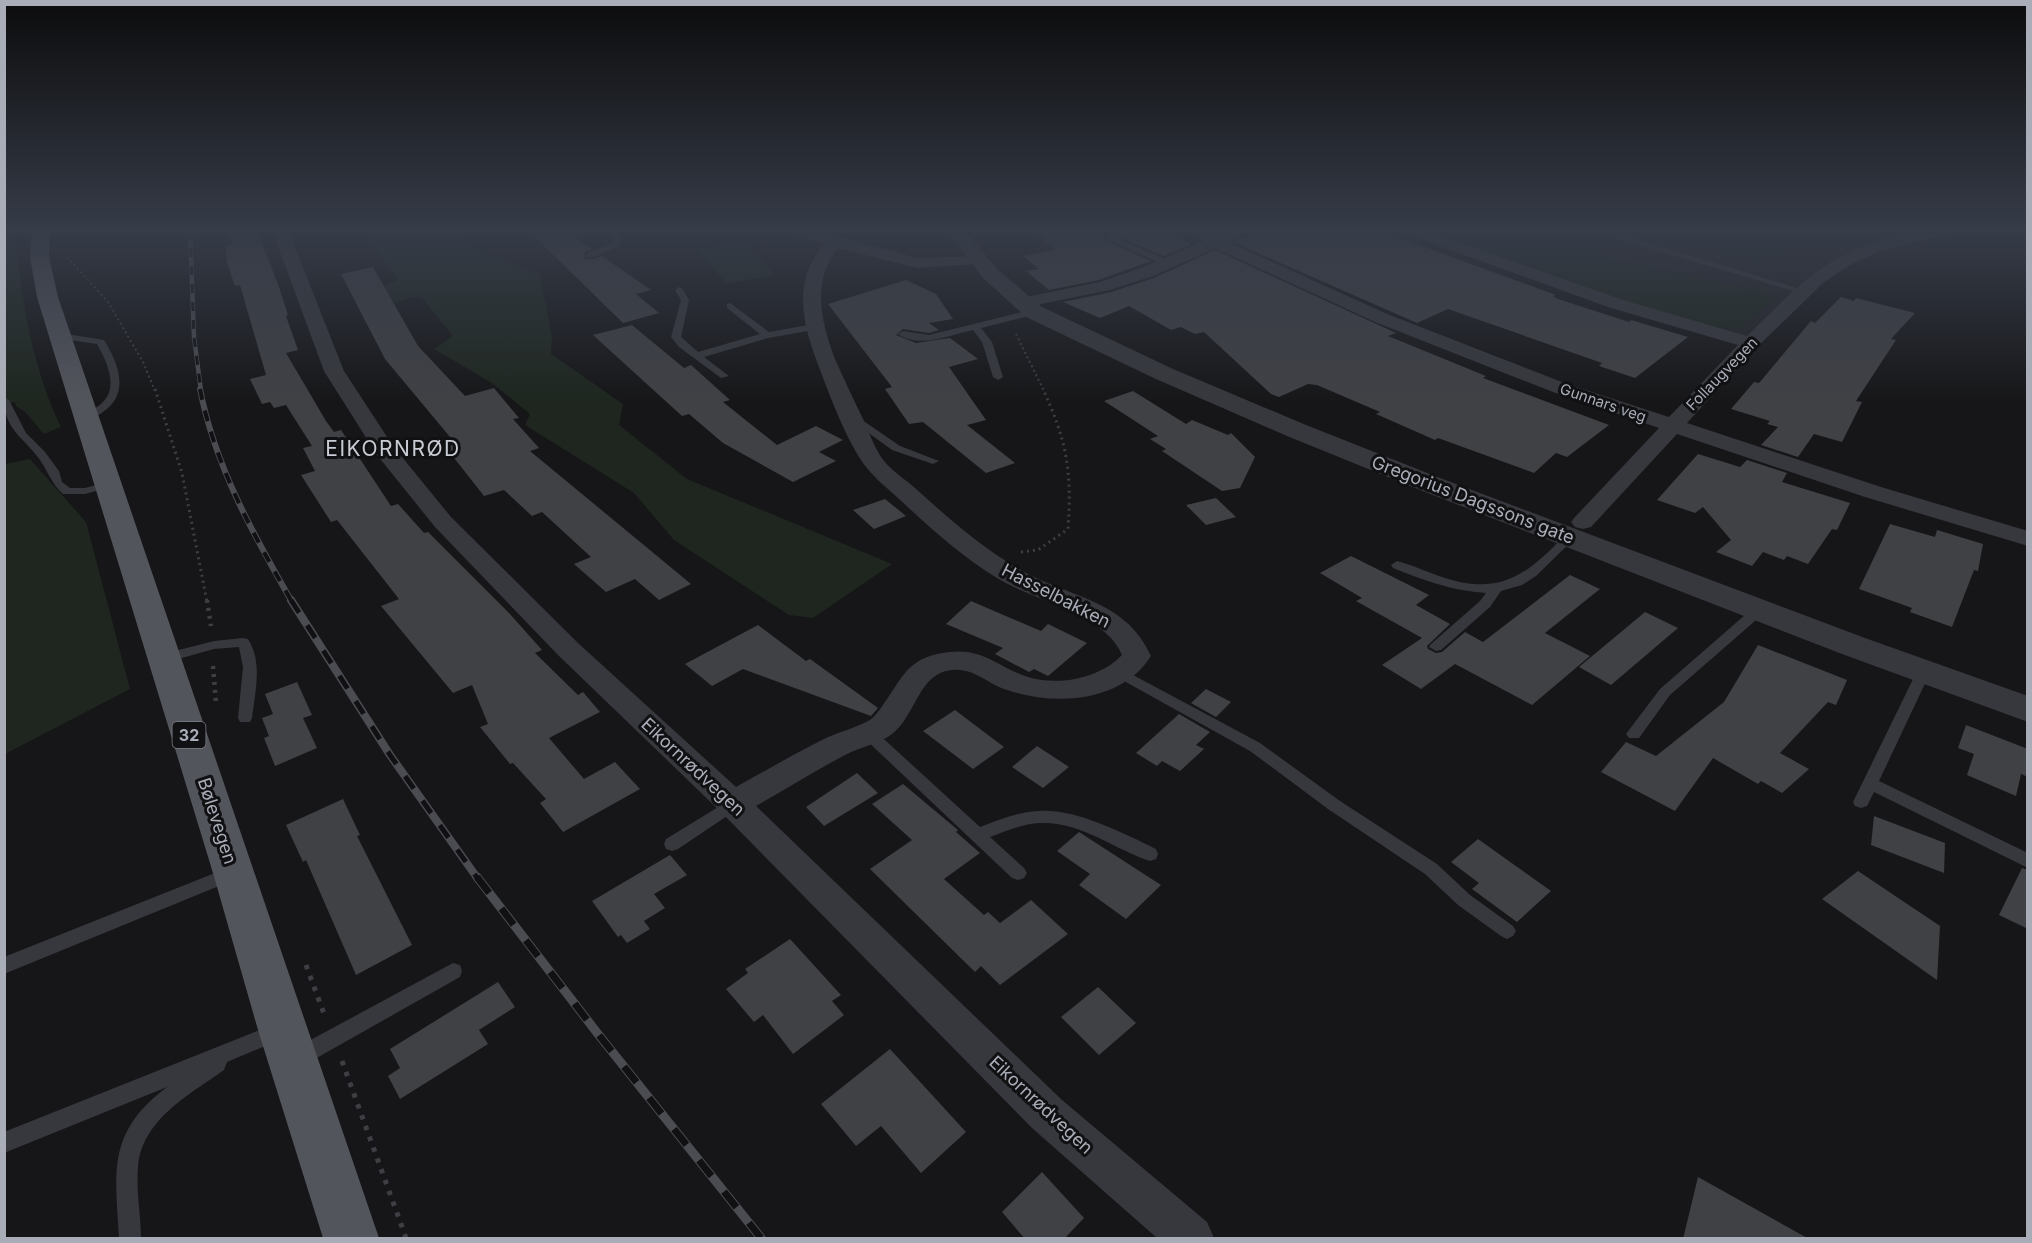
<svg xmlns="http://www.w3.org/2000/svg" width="2032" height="1243" font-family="Inter,sans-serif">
	<rect width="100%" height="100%" fill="#161618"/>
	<path fill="#222225" d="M1410 230H1923L1932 232 1874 248 1817 279 1750 343Z"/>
	<path fill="#1e261f" d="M4 230H16C20 296 32 367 61 427L44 434 25 412 16 406 15 402 5 404Z
		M362 230H460V240L492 257 540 274 552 336 551 354 623 404 619 425 687 479 892 564 813 618 789 615 674 540 634 493 525 425 530 414 492 383 434 349 453 336 422 298 412 297 384 307 379 288 398 280Z
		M1427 230H1552L1606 258 1780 295 1739 329 1689 324Z
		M1651 230H1823L1758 262 1649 231Z
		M744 242 775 275 726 284 697 250Z
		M30 459 86 522 130 689 5 754V464Z"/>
	<path fill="#404145" d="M228 230H257L279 287 288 315 286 316 298 350 286 353 326 421 334 432 341 430 391 506 398 504 424 533 428 532 509 613 542 650 535 653 578 695 583 692 600 712 549 738 584 779 615 762 640 789 563 832 540 803 546 799 513 763 510 764 480 727 488 724 472 685 453 693 381 606 399 599 337 520 331 522 301 475 315 471 303 448 312 446 286 405 274 408 270 402 262 404 250 379 266 375 240 285 235 286 227 263 225 246 233 244Z
		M528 230H564L592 249 585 252V259H593L602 256 651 290 636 294 659 313 623 323Z
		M1034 230H1167L1191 244 1164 256 1107 232 1102 235 1104 240 1151 261 1099 280 1049 290 1026 271 1039 269 1023 256 1055 250Z
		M1280 230 1298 235 1321 230H1378L1556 295 1553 296 1558 299 1629 322 1631 320 1688 337 1635 378 1599 366 1602 363 1448 309 1417 323 1233 242 1243 238Z
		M1215 250 1396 333 1388 336 1486 376 1483 378 1609 425 1567 457 1556 453 1534 473 1438 438 1435 440 1376 414 1380 412 1317 385 1308 384 1279 397 1271 394 1204 332 1195 334 1181 327 1171 330 1129 306 1100 318 1063 302 1111 292 1154 278Z
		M373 267 418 346 465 396 494 388 519 418 513 419 539 448 530 451 691 584 659 600 635 579 606 592 574 564 591 557 542 512 532 516 504 490 484 496 440 440 450 437 385 359 341 274Z
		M906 280 936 294 953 319 929 323 939 330 929 333 903 329 896 335 916 343 950 338 978 359 949 367 986 420 967 425 1015 463 986 473 923 422 909 424 885 389 892 387 828 304Z
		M1841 297 1854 301 1856 298 1915 313 1891 339 1896 340 1856 401 1862 402 1842 442 1814 434 1798 457 1761 445 1778 427 1767 424 1770 421 1731 409 1754 382 1759 383 1811 321 1815 323Z
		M632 325 684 368 691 365 730 400 723 402 777 445 816 426 843 440 819 452 836 461 793 482 723 443 689 414 682 416 593 335Z
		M1133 391 1186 424 1192 420 1228 435 1231 433 1255 457 1240 488 1222 491 1162 451 1166 449 1150 439 1158 436 1104 401Z
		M1698 454 1740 467 1747 460 1787 473 1782 482 1850 503 1837 530 1832 529 1808 564 1787 556 1784 560 1763 552 1752 566 1716 552 1731 540 1703 507 1695 513 1657 500Z
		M1216 498 1236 517 1206 525 1186 505Z
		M885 499 906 516 874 529 853 510Z
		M1890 524 1935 537 1937 530 1983 544 1978 571 1974 570 1952 627 1910 612 1912 608 1859 589Z
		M1351 556 1429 595 1416 605 1450 624 1427 646 1428 649 1436 653 1442 652 1465 632 1483 642 1570 575 1600 589 1545 633 1590 656 1532 705 1455 664 1421 689 1382 665 1422 638 1356 601 1362 598 1320 573Z
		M971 601 1041 631 1048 624 1087 643 1048 676 1034 669 1029 672 995 654 1003 648 946 624Z
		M1645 612 1678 628 1611 685 1579 667Z
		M758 625 806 661 810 659 878 708 871 716 743 669 712 686 685 664Z
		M1758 645 1847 680 1836 705 1828 702 1780 753 1809 769 1782 793 1761 781 1758 784 1713 758 1675 811 1601 772 1626 742 1656 756 1724 702Z
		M297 682 312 715 303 718 317 748 275 766 264 738 269 736 262 718 273 714 265 694Z
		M1206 689 1231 702 1216 717 1191 703Z
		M955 710 1004 747 973 769 923 731Z
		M1179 714 1210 732 1196 745 1204 749 1180 771 1162 761 1157 766 1136 753Z
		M1966 725 2028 749V777L2021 774 2016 796 1967 775 1974 754 1958 748Z
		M1037 746 1069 767 1043 788 1012 767Z
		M857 773 878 793 824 826 806 807Z
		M903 784 958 830 956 832 980 853 944 879 984 915 988 912 1000 923 1031 900 1068 934 1000 985 981 966 975 972 870 869 912 840 872 804Z
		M343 799 360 835 357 836 412 945 356 975 306 860 303 862 286 825Z
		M1874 816 1945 843 1944 873 1871 845Z
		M1079 832 1161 885 1126 919 1079 885 1090 874 1057 851Z
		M1478 839 1551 891 1517 922 1472 889 1479 883 1451 862Z
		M670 855 687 875 654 894 665 908 644 921 650 929 627 943 621 935 618 937 592 901Z
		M2022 868 2028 870V929L1999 915Z
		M1858 871 1940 926 1937 980 1822 899Z
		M790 939 841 995 832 1001 844 1015 793 1054 763 1015 754 1022 726 989 748 973 745 969Z
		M498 982 515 1007 479 1030 488 1044 400 1099 388 1076 400 1068 390 1049Z
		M1098 987 1136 1023 1099 1055 1061 1017Z
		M890 1049 966 1132 921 1173 881 1126 856 1146 821 1104Z
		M1042 1172 1084 1218 1064 1239H1025L1002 1212Z
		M1698 1177 1809 1239H1683Z"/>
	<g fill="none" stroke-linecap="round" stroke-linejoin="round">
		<path stroke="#3d3f44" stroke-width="2" stroke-dasharray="2 3" stroke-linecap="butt" d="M67 257 108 302 143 362 155 391
			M1016 334 1044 391"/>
		<path stroke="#3d3f44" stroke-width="3" stroke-dasharray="2 4" stroke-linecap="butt" d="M155 389 182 473 207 602
			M1021 552 1038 550 1068 529C1072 471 1067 442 1043 389"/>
		<path stroke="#3d3f44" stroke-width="4.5" stroke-dasharray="3 5" stroke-linecap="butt" d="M207 600 211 626
			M213 666 216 703"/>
		<path stroke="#3d3f44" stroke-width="5" stroke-dasharray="4.5 7" stroke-linecap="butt" d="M306 965 324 1014
			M342 1061 406 1238"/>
		<path fill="#37383d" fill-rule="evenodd" d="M606 230H614L621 238 619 246 593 257H587V253L613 243 614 240Z
			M1601 230H1607L1807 291 1800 293 1601 234Z
			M1108 234 1172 262 1173 264 1166 266 1105 238 1104 236Z
			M679 287 682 288 689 300 681 337 698 352 760 334 727 308V304L730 303 769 332 814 324 819 327 814 330 768 338 704 357 729 376 721 378 679 347 671 337 681 300 675 290Z
			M1034 309 1038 312 1037 314 981 328 992 342 1003 377 998 380 993 377 982 342 973 330C950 335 920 349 898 334L903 331 929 335Z
			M60 333 104 340C119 364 130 394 103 412 96 417 89 422 81 421L80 419C87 412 96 409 103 402 119 386 106 360 97 344L57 338V334Z
			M4 397 9 400 26 433 45 452 59 471 62 482 70 488H85L107 482 113 485 111 487 85 494H63C52 484 48 472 40 460 23 436 4 431 4 397Z
			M852 413 900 446 939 461 933 464 892 450 848 418V414Z
			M1570 533 1576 537 1536 576 1522 585 1501 591 1490 607 1441 650 1436 651 1429 647 1431 644 1480 601 1486 593C1453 591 1423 580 1393 568L1391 565 1397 561C1413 565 1429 573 1445 578 1501 596 1528 574 1566 534Z
			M1758 607 1765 611 1763 614 1670 695 1639 738H1629L1626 734 1629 730 1660 689 1753 608Z
			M243 638 248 639C263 662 255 692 252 718L250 722H240L238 718 243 667 239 647 214 649 164 663 157 658 159 655 214 641Z
			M1120 668 1260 743 1340 801 1437 864 1470 895 1513 926 1516 931 1513 936 1507 939 1501 936 1458 905 1425 874 1328 809 1250 751 1115 676 1113 673Z
			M1923 668 1930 673 1879 781 2028 853V868L1874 792 1867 806 1861 808 1855 806 1853 802 1916 673Z
			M869 729 874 730 980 827C998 820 1018 812 1038 811 1075 808 1123 833 1156 849L1158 854 1156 859 1150 861C1114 849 1080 821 1040 823 1022 824 1006 831 990 837L1024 868 1027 873 1024 878 1018 880 1012 878 864 738 861 734 864 730Z
			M733 798 739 800 741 804 739 808 678 849 672 851 666 849 664 844 666 839Z
			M230 867 236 869 239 874 236 879 4 974V957Z
			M453 963 460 965 462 971 460 977 306 1064 299 1066 292 1064 289 1057 292 1050Z
			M277 1023 284 1026 287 1032 284 1038 227 1062 224 1070C189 1095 141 1120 138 1168 136 1192 141 1215 141 1238H119C115 1171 107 1132 167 1087L4 1153V1132Z"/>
		<path fill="#37383d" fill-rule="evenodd" d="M272 230H288L344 371 393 446 451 517 578 643 736 787C765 771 794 754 824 739 838 732 856 728 870 720 877 715 882 706 887 699 906 671 911 657 949 652 983 648 997 666 1025 676 1057 687 1099 679 1122 655 1106 614 1034 601 997 578 961 556 929 527 898 498 886 487 873 477 863 463 844 435 828 391 816 359 801 318 794 279 824 244L794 233 791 230H814L917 258 982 256 984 259 976 264 917 268 838 248C811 281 821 322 835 359 844 380 854 400 864 421 870 435 875 449 884 461 893 472 905 479 915 488 948 518 981 547 1019 569 1068 598 1125 598 1151 656 1121 703 1055 706 1007 690 987 684 975 668 952 670 918 673 916 716 892 734 880 743 861 747 847 754 816 770 786 789 756 806L1062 1100 1207 1222 1214 1238H1157L1032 1128 722 813 558 655 435 527 377 455 324 371Z
			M1186 230H1205L1216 236 1230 230H1251L1248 233 1228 242 1387 314 1567 384 1669 417 1738 345 1611 308 1404 233 1401 230H1423L1623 300 1747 336C1768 316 1788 294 1811 276 1850 245 1906 230 1955 230L1952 233 1880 251 1848 266 1823 283 1757 347 1687 423 1881 487 2028 531V546L1865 497 1677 434 1591 527 1583 529 1575 527 1571 522 1575 517 1659 428 1553 392 1375 322 1215 248 1153 276 1110 290 1021 308 1015 307 1012 303 1015 299 1021 298 1100 282 1141 268 1204 241Z"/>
		<path fill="#37383d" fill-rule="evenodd" d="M946 230H964L998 270 1042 307 1173 369 1306 425 1440 478 1865 638 2028 696V722L1842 654 1420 490 1287 436 1156 379 1026 317 984 279Z"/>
		<path fill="#53555c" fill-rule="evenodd" d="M32 230H50L49 257 58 297 379 1238H323L258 1030 213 873 37 297 30 257Z"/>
		<g stroke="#4a4c52" stroke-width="4.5">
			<path id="rail-far3" d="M190 230 194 337 201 391"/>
		</g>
		<g stroke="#4a4c52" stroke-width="6">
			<path id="rail-far2" d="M200 389C215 466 253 534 292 602"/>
		</g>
		<g stroke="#4a4c52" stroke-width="8">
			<path id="rail-far1" d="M291 600 390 755 478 879"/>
		</g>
		<g stroke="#4a4c52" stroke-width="9">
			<path id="rail" d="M477 877 598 1034 761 1238"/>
		</g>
		<use href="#rail-far3" stroke="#111113" stroke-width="3" stroke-dasharray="9" stroke-linecap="butt"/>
		<use href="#rail-far2" stroke="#111113" stroke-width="4" stroke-dasharray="11" stroke-linecap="butt"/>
		<use href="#rail-far1" stroke="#111113" stroke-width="5" stroke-dasharray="15" stroke-linecap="butt"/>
		<use href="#rail" stroke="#111113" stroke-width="7" stroke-dasharray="20" stroke-linecap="butt"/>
	</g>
	<linearGradient id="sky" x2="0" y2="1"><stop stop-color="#0c0c0d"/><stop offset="0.57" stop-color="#363c48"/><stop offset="1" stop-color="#363c48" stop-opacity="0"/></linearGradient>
	<rect width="2032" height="404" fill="url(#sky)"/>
	<g text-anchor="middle" stroke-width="6" stroke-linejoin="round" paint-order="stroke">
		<g font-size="15" fill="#a8adb8" stroke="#111113">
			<text transform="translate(1722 374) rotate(-46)" y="5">Follaugvegen</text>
			<text transform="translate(1603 403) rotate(19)" y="5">Gunnars veg</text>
		</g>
		<rect fill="#111113" stroke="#7b7e86" stroke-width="1.5" x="172.5" y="722" width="33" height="26" rx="4.5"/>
		<g font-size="16" font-weight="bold" fill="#a8adb8">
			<text x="189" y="741">32</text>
		</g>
		<g font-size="18" fill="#a8adb8" stroke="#111113">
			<text transform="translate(1473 500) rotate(21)" y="6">Gregorius Dagssons gate</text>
			<text transform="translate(1056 596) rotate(27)" y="6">Hasselbakken</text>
			<text transform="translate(693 767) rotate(43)" y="6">Eikornrødvegen</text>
			<text transform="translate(217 821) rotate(72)" y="6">Bølevegen</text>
			<text transform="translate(1041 1105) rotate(43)" y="6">Eikornrødvegen</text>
		</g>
		<g font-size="21" letter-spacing="1.5" fill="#c9ccd4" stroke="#111113">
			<text x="393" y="456">EIKORNRØD</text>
		</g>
	</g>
	<rect width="2032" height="1243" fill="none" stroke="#a8adb8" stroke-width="12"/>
</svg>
